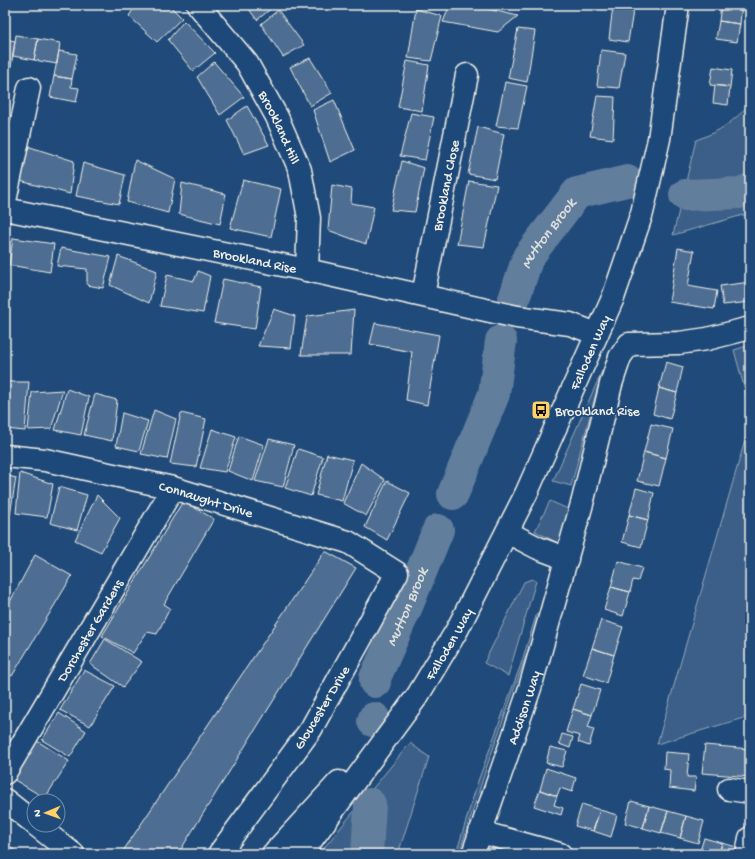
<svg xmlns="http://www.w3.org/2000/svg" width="755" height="859" font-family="'Gochi Hand',sans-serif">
	<rect width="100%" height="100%" fill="#1f4a7a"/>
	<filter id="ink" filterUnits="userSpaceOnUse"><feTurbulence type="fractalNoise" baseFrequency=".025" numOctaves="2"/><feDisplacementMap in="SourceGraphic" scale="8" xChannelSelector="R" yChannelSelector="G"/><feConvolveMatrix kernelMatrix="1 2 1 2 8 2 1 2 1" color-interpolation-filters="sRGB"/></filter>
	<g filter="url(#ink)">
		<path fill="#3a5f88" stroke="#97a8b8" d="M750 103V213L673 235 696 140C719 132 735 121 750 103Z
			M750 345V409L734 350Z
			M602 371 571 486 553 481Z
			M750 423V716L657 744Z
			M550 501 570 510 558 543 535 531Z
			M532 579 536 581 508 676 484 663 524 582Z
			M537 613H540L532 639 487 766 459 854H456L478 781 521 664Z
			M410 743 429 757 398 854H319Z"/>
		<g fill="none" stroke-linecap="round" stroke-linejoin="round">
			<g stroke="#627e9d" stroke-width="32">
				<path d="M685 195 740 193 750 189"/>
				<path id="s1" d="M513 302 528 257 577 193 627 181"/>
				<path d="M453 494 494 394 501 341"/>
				<path id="s2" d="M375 682V678L408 604 438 530"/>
				<path d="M373 721 374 718"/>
				<path d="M367 854 370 804"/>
			</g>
		</g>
		<path fill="#4d6e92" stroke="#f4f1e8" d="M136 5H169L182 18 157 42 129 16Z
			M246 5H272L273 7 257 20Z
			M450 5H471L518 16 498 32 443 22Z
			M613 5H634L628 42 609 39Z
			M721 5H742L740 24 719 21Z
			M416 9 442 16 431 61 408 58Z
			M278 10 304 45 283 57 261 24Z
			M184 21 215 53 193 71 168 40Z
			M719 21 740 24 737 42 716 39Z
			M518 29 535 31 527 82 508 78Z
			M16 35 38 39 34 60 13 56Z
			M5 39 15 41 11 67 5 66Z
			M38 39 60 43 57 64 34 60Z
			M601 50 625 53 619 88 597 86Z
			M59 51 77 54 72 79 54 76Z
			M310 58 332 93 310 106 290 67Z
			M407 61 429 65 422 111 398 107Z
			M214 62 244 97 220 115 197 77Z
			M5 66 11 67 7 88H5Z
			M713 67 732 70 730 87 710 85Z
			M54 76 72 79 71 87 79 88 76 102 50 97Z
			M505 82 527 86 518 128 496 126Z
			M715 85 730 87 728 105 713 103Z
			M597 96 615 97 613 139 590 136Z
			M334 100 355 150 330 162 313 110Z
			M247 106 269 145 244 154 227 120Z
			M411 113 434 117 425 160 400 156Z
			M478 127 504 134 495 179 468 174Z
			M27 146 74 161 70 194 20 181Z
			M135 160 175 179 168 213 127 202Z
			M402 161 424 168 415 212 391 210Z
			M83 163 125 175 119 204 76 196Z
			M243 180 281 189 271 237 230 228Z
			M469 181 497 185 484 247 457 244Z
			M182 183 226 194 220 224 179 214Z
			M332 185 352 189 351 203 374 207 366 244 328 230Z
			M5 237H8L5 263Z
			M13 238 54 244 50 272 9 265Z
			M61 248 111 257 103 288 87 285V269L57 266Z
			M678 248 694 251 688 286 717 291 714 309 669 302Z
			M118 256 157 271 149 303 110 285Z
			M198 271 210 276 203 313 160 306 167 275 194 281Z
			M223 279 261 287 255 329 214 323Z
			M750 282V302L723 305 720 286Z
			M274 309 295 316 291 348 258 346Z
			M354 310 351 355H301L307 317 309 316Z
			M375 323 439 335 427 405 406 400 412 352 370 344Z
			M666 362 683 367 677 393 659 388Z
			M5 382H29L25 431 5 429Z
			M659 388 677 393 670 419 653 414Z
			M67 389 89 397 81 435 55 430Z
			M63 390 51 429 28 430 32 392Z
			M95 394 117 400 112 441 84 435Z
			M154 410 176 419 167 459 141 454Z
			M122 413 148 421 139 451 116 446Z
			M181 413 206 419 196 467 170 464Z
			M651 424 673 429 666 458 644 452Z
			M212 429 236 437 225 472 200 468Z
			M239 436 264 445 253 481 228 471Z
			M269 439 294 445 283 487 255 481Z
			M298 449 323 457 311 496 285 488Z
			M644 452 666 458 659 486 637 481Z
			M327 454 353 460 342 501 316 495Z
			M361 463 385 480 366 516 343 503Z
			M20 473 53 484 47 517 16 513Z
			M5 475 16 478 10 515 5 514Z
			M387 481 410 493 387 540 365 527Z
			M59 487 87 495 77 530 50 523Z
			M636 488 654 493 648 520 629 515Z
			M97 495 120 518 101 552 75 540Z
			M183 501 214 519 164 604 170 608 157 634 147 632 133 653 102 636Z
			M629 515 648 520 641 547 622 542Z
			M325 551 356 568 178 854H121Z
			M35 555 72 576 12 676 5 672V611Z
			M618 561 642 568 638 581 633 580 630 592 611 587Z
			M611 587 630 592 623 616 604 610Z
			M601 620 623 627 614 655 592 648Z
			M105 639 142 662 123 687 90 664Z
			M592 648 614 655 606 683 583 675Z
			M84 670 115 686 90 726 60 710Z
			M581 684 600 690 592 715 573 709Z
			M573 709 592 715 588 727 594 729 589 746 578 742 580 736 566 732Z
			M59 713 86 731 70 757 42 740Z
			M562 734 573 737 570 748 559 744Z
			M34 739 69 761 45 798 11 778Z
			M705 745 750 749V777L702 773Z
			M550 747 567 751 562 767 546 763Z
			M665 752 689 754 687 777H696L694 791 669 788 670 770 664 769Z
			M546 768 576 778 572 792 560 788 557 796 540 790Z
			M540 790 557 796 554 805 563 808 561 815 534 806Z
			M631 801 649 806 643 828 625 823Z
			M582 804 600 810 593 831 575 826Z
			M649 806 668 811 661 833 643 828Z
			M600 810 617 815 611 837 593 831Z
			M668 811 686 816 680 838 661 833Z
			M686 816 704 821 698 843 680 838Z
			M704 838 722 843 719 854H699Z
			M5 843 19 854H5Z
			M722 843 740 848 739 854H719Z"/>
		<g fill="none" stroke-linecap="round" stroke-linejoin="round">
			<g stroke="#f4f1e8" stroke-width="25">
				<g id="minor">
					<path id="s3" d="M198 5 247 63 277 117 300 170 309 218 307 270"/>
					<path d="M5 201 29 88"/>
					<path id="s4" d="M5 209 307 270 517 317 570 324 597 334"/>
					<path id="s5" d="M423 295 467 75"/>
					<path id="s6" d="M5 456 45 460 173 488 348 542 397 573 311 729 219 854"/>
					<path d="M507 532 538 548 567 559"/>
					<path id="s7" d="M5 773 173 488"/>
					<path d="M729 789 750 792"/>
					<path d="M5 800 34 823"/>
					<path d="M36 825 73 854"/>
					<path d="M480 832 560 854"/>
					<path id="s8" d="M473 854 530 688 583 500 611 384 620 357 629 344 679 343 707 339 750 328"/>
					<path d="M747 854 750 838"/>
				</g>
			</g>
			<g stroke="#f4f1e8" stroke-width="25">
				<g id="highway">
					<path d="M273 854 339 782"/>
					<path id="s9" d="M301 854 418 695 457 630 526 494 613 298 642 213 659 139 678 5"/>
				</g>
			</g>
			<use href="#minor" stroke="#1f4a7a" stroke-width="22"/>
			<use href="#highway" stroke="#1f4a7a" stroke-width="22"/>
		</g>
	</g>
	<defs>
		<g id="bus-square" transform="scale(1)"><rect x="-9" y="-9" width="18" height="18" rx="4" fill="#ffd166" stroke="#1f4a7a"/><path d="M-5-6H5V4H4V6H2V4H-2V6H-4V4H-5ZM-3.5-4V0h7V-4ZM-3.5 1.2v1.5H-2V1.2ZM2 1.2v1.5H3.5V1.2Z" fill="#111"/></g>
	</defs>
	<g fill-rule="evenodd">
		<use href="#bus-square" x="541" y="410"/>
	</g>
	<g text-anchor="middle" stroke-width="3.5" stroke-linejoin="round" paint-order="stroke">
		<g font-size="14" fill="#f4f1e8" stroke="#1f4a7a">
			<text dy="5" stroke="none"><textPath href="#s3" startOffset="148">Brookland Hill</textPath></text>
			<text dy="5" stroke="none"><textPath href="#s5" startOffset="112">Brookland Close</textPath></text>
			<text dy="5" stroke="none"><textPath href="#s4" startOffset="255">Brookland Rise</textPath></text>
			<text dy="5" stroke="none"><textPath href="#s9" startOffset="581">Falloden Way</textPath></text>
			<text dy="5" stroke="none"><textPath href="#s6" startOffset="206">Connaught Drive</textPath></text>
			<text dy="5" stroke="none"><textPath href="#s7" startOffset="166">Dorchester Gardens</textPath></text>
			<text dy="5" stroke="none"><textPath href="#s9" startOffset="257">Falloden Way</textPath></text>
			<text transform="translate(321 707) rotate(-59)" y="5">Gloucester Drive</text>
			<text dy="5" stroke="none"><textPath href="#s8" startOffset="155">Addison Way</textPath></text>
		</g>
		<g font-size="14" fill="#f4f1e8" stroke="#1f4a7a" text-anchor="start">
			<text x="555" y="415">Brookland Rise</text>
		</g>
		<g font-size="15" font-style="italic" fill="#dee0dd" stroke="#1f4a7a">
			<text dy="5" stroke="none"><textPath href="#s1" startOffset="78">Mutton Brook</textPath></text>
			<text dy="5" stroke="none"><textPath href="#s2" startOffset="82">Mutton Brook</textPath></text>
		</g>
	</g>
	<rect width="755" height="859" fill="none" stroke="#1f4a7a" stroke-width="20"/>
	<rect x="10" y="10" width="735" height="839" fill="none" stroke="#f4f1e8" stroke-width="1.5" filter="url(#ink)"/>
	<g transform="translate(46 813) rotate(268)"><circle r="19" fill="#1f4a7a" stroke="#748da6"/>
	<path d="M0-3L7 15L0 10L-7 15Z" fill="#ffd166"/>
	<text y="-6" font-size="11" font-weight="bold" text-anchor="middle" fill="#f4f1e8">N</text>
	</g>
</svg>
